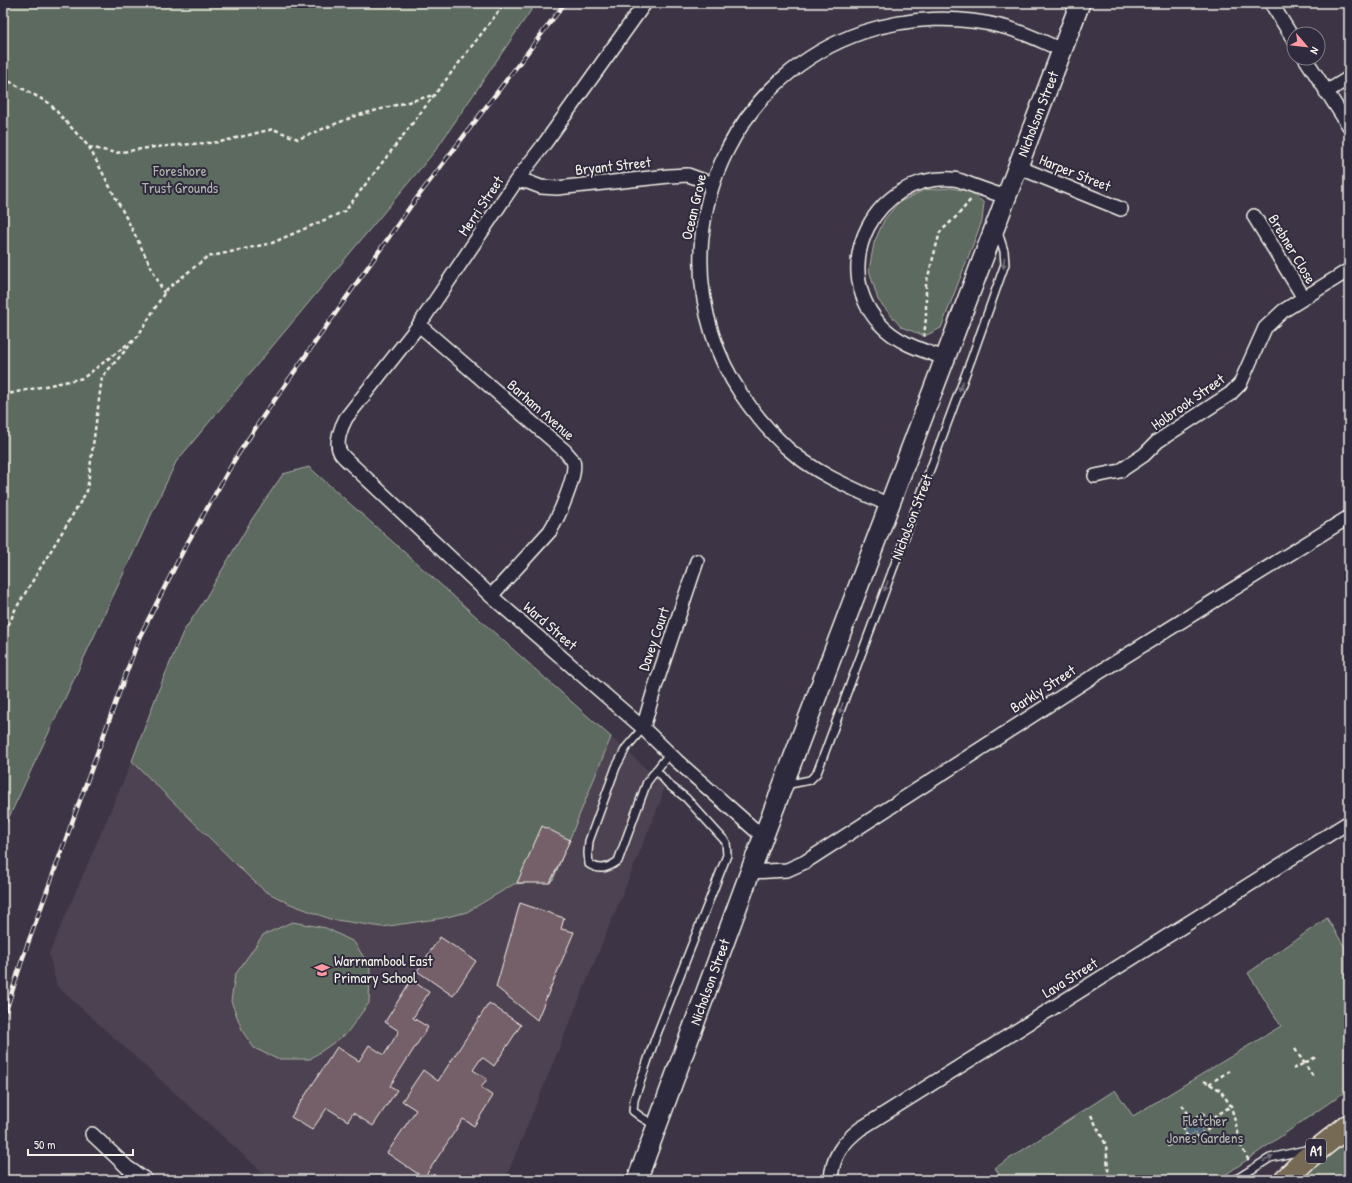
<svg xmlns="http://www.w3.org/2000/svg" width="1352" height="1183" font-family="'Patrick Hand',sans-serif">
	<rect width="100%" height="100%" fill="#3d3546"/>
	<filter id="ink" filterUnits="userSpaceOnUse"><feTurbulence type="fractalNoise" baseFrequency=".025" numOctaves="2"/><feDisplacementMap in="SourceGraphic" scale="8" xChannelSelector="R" yChannelSelector="G"/><feConvolveMatrix kernelMatrix="1 2 1 2 8 2 1 2 1" color-interpolation-filters="sRGB"/></filter>
	<g filter="url(#ink)">
		<path fill="#4e4251" d="M611 737 664 785 661 800 505 1180H271L57 986 49 954 132 761 247 875 265 891 288 903 330 919 382 927 443 918 467 912 514 884 553 880Z"/>
		<path fill="#5d6a5f" stroke="#a8aea4" d="M3 3H536L435 151 176 462 3 830Z
			M951 188 971 192 984 203 982 221 941 328 925 336 901 327 878 300 869 270 874 243 884 220 898 203 924 190Z
			M309 467 611 737 553 880 514 884 467 912 443 918 382 927 330 919 288 903 265 891 247 875 132 761 159 689 183 632 202 604 252 519 283 474Z
			M1327 918 1349 954V1089L1218 1180H1003L995 1168 1115 1090 1133 1116 1281 1026 1248 973Z
			M292 922 326 928 354 942 370 967 369 1003 346 1034 310 1059H277L254 1048 243 1032 231 1001 235 975 263 935Z
			M1349 1125V1180H1285Z"/>
		<path fill="#50687a" stroke="#929fa6" d="M1195 1118 1198 1123 1206 1118 1209 1123 1201 1128 1203 1133 1197 1136 1195 1132 1188 1137 1184 1131 1191 1126 1189 1122Z"/>
		<path fill="#75616b" stroke="#f4f1e8" d="M542 826 570 840 550 883H517Z
			M520 903 564 918 561 929 574 932 537 1020 496 987Z
			M440 937 476 961 453 996 417 971Z
			M411 980 429 992 413 1018 428 1027 390 1086 397 1090 373 1126 353 1113 348 1121 327 1108 312 1130 291 1117 337 1047 359 1061 369 1045 384 1055 399 1031 385 1022Z
			M489 1003 521 1025 494 1066 482 1057 473 1070 487 1079 481 1088 493 1096 474 1126 463 1119 424 1178 387 1153 416 1110 402 1101 423 1070 438 1081Z"/>
		<g fill="none" stroke-linecap="round" stroke-linejoin="round">
			<g stroke="#f4f1e8" stroke-width="10">
				<path id="lane" d="M643 728 626 748 616 767 589 841 588 853 589 864C600 871 608 868 618 861L647 782 669 754
					M656 770 669 785 686 798 726 842 727 855 655 1039 634 1100 633 1111 641 1117 656 1126
					M785 785 810 780 817 773 972 357 1005 264 1004 251 998 232
					M1235 1180 1270 1158 1305 1150"/>
			</g>
			<g stroke="#f4f1e8" stroke-width="16">
				<path id="street" d="M645 3 545 143 516 181 419 325 346 418C341 427 335 443 340 452 342 456 346 459 349 462L491 596 643 728 677 761 763 837
					M1271 3 1294 40
					M1305 58 1349 126
					M1326 92 1349 78
					M1018 167 1121 209
					M516 181 528 182 541 187 557 188 669 176 688 175 713 184
					M1254 216 1304 298
					M419 325 565 451C567 454 571 457 573 461 578 474 558 518 550 531L491 596
					M945 358C921 350 897 343 879 323 828 265 876 174 952 179 958 179 964 182 969 184 982 189 994 193 1006 197
					M1095 476 1120 471 1144 455 1158 441 1230 394 1240 384 1265 328 1283 311 1349 270
					M889 505C854 489 816 474 787 448 754 417 725 377 712 333 673 209 739 74 863 32 908 17 958 15 1004 27 1024 32 1043 42 1062 50
					M643 728 655 687 697 561
					M750 872 787 870 805 862 1095 675 1349 517
					M92 1134 128 1168 146 1180
					M831 1180C832 1157 843 1142 860 1129L1349 822"/>
			</g>
			<g stroke="#f4f1e8" stroke-width="22">
				<path id="secondary" d="M637 1180 750 872 1080 3"/>
			</g>
			<g stroke="#f4f1e8" stroke-width="25">
				<path id="highway" d="M1285 1180 1305 1160 1349 1125"/>
			</g>
			<path stroke="#f4f1e8" stroke-width="2.5" stroke-dasharray="4 3" stroke-linecap="butt" d="M3 78 49 103 89 147 130 225 164 293
				M89 147 116 153 154 147 220 142 273 129 298 139 355 116 434 95
				M924 337 926 317V284L940 232 958 215 972 198
				M3 395 83 378 133 340
				M3 638 15 610 87 491 102 377 138 336 166 290 207 257 272 243 345 211 505 3
				M1295 1049 1314 1078
				M1293 1069 1316 1057
				M1204 1081 1220 1090 1231 1106 1242 1148 1249 1161
				M1209 1084 1229 1071
				M1182 1105 1193 1120
				M1091 1115 1106 1145 1109 1180
				M1208 1121 1203 1113 1182 1127 1190 1141 1212 1127 1208 1121 1231 1106
				M1200 1134 1207 1146
				M1167 1146 1186 1134"/>
			<use href="#lane" stroke="#2f2a3d" stroke-width="7"/>
			<use href="#street" stroke="#2f2a3d" stroke-width="13"/>
			<use href="#secondary" stroke="#2f2a3d" stroke-width="19"/>
			<use href="#highway" stroke="#766a54" stroke-width="22"/>
			<g stroke="#f4f1e8" stroke-width="4.5">
				<path id="rail" d="M3 1020 23 957 139 638 184 549 235 459 264 415 410 207 565 3"/>
			</g>
			<use href="#rail" stroke="#2f2a3d" stroke-width="3" stroke-dasharray="9" stroke-linecap="butt"/>
		</g>
		<defs><path id="oneway-solid" d="M-6-.8H1V-3.2L6.5 0L1 3.2V.8H-6Z"/></defs>
		<g fill="#747079">
			<use href="#oneway-solid" transform="translate(1004 263) rotate(95)"/>
			<use href="#oneway-solid" transform="translate(961 386) rotate(111)"/>
			<use href="#oneway-solid" transform="translate(886 586) rotate(110)"/>
			<use href="#oneway-solid" transform="translate(841 708) rotate(110)"/>
			<use href="#oneway-solid" transform="translate(1268 1159) rotate(-27)"/>
		</g>
	</g>
	<defs>
		<g id="school-bare" transform="scale(1.2)"><path d="M0-5L7-2L0 1L-7-2ZM-4 1L0 2.5L4 1V4Q0 6-4 4Z" fill="#ff9aa2" stroke="#2f2a3d" stroke-width="2.5" paint-order="stroke"/></g>
	</defs>
	<g fill-rule="evenodd">
		<use href="#school-bare" x="322" y="970"/>
	</g>
	<g text-anchor="middle" stroke-width="4" stroke-linejoin="round" paint-order="stroke">
		<rect fill="#2f2a3d" stroke="#b9b5b5" stroke-width="1" x="1306" y="1139" width="20" height="24" rx="3"/>
		<g font-size="14" font-weight="bold" fill="#f4f1e8">
			<text x="1316" y="1156">A1</text>
		</g>
		<g font-size="15" fill="#f4f1e8" stroke="#2f2a3d">
			<text transform="translate(1038 114) rotate(-69)" y="5">Nicholson Street</text>
			<text transform="translate(613 166) rotate(-6)" y="5">Bryant Street</text>
			<text transform="translate(1075 173) rotate(22)" y="5">Harper Street</text>
			<text transform="translate(481 206) rotate(-56)" y="5">Merri Street</text>
			<text transform="translate(694 207) rotate(-77)" y="5">Ocean Grove</text>
			<text transform="translate(1292 249) rotate(59)" y="5">Brebner Close</text>
			<text transform="translate(1188 402) rotate(-35)" y="5">Holbrook Street</text>
			<text transform="translate(541 410) rotate(41)" y="5">Barham Avenue</text>
			<text transform="translate(912 517) rotate(-69)" y="5">Nicholson Street</text>
			<text transform="translate(550 626) rotate(41)" y="5">Ward Street</text>
			<text transform="translate(654 639) rotate(-71)" y="5">Davey Court</text>
			<text transform="translate(1043 689) rotate(-33)" y="5">Barkly Street</text>
			<text transform="translate(1070 978) rotate(-32)" y="5">Lava Street</text>
			<text transform="translate(710 982) rotate(-70)" y="5">Nicholson Street</text>
		</g>
		<g font-size="15" fill="#b0b4aa" stroke="#2f2a3d">
			<text x="180" y="176">Foreshore<tspan x="180" dy="17">Trust Grounds</tspan></text>
			<text x="1205" y="1126">Fletcher<tspan x="1205" dy="17">Jones Gardens</tspan></text>
		</g>
		<g font-size="15" fill="#f4f1e8" stroke="#2f2a3d" text-anchor="start">
			<text x="334" y="966">Warrnambool East<tspan x="334" dy="17">Primary School</tspan></text>
		</g>
	</g>
	<rect width="1352" height="1183" fill="none" stroke="#2f2a3d" stroke-width="16"/>
	<rect x="8" y="8" width="1336" height="1167" fill="none" stroke="#f4f1e8" stroke-width="1.5" filter="url(#ink)"/>
	<g transform="translate(1306 46) rotate(118)"><circle r="19" fill="#2f2a3d" stroke="#7e7a81"/>
	<path d="M0-3L7 15L0 10L-7 15Z" fill="#ff9aa2"/>
	<text y="-6" font-size="11" font-weight="bold" text-anchor="middle" fill="#f4f1e8">N</text>
	</g>
	<path d="M28 1149v6h105v-6" fill="none" stroke="#f4f1e8" stroke-width="2"/>
	<text x="34" y="1149" font-size="12" fill="#f4f1e8" stroke="#2f2a3d" stroke-width="3" paint-order="stroke">50 m</text>
</svg>
